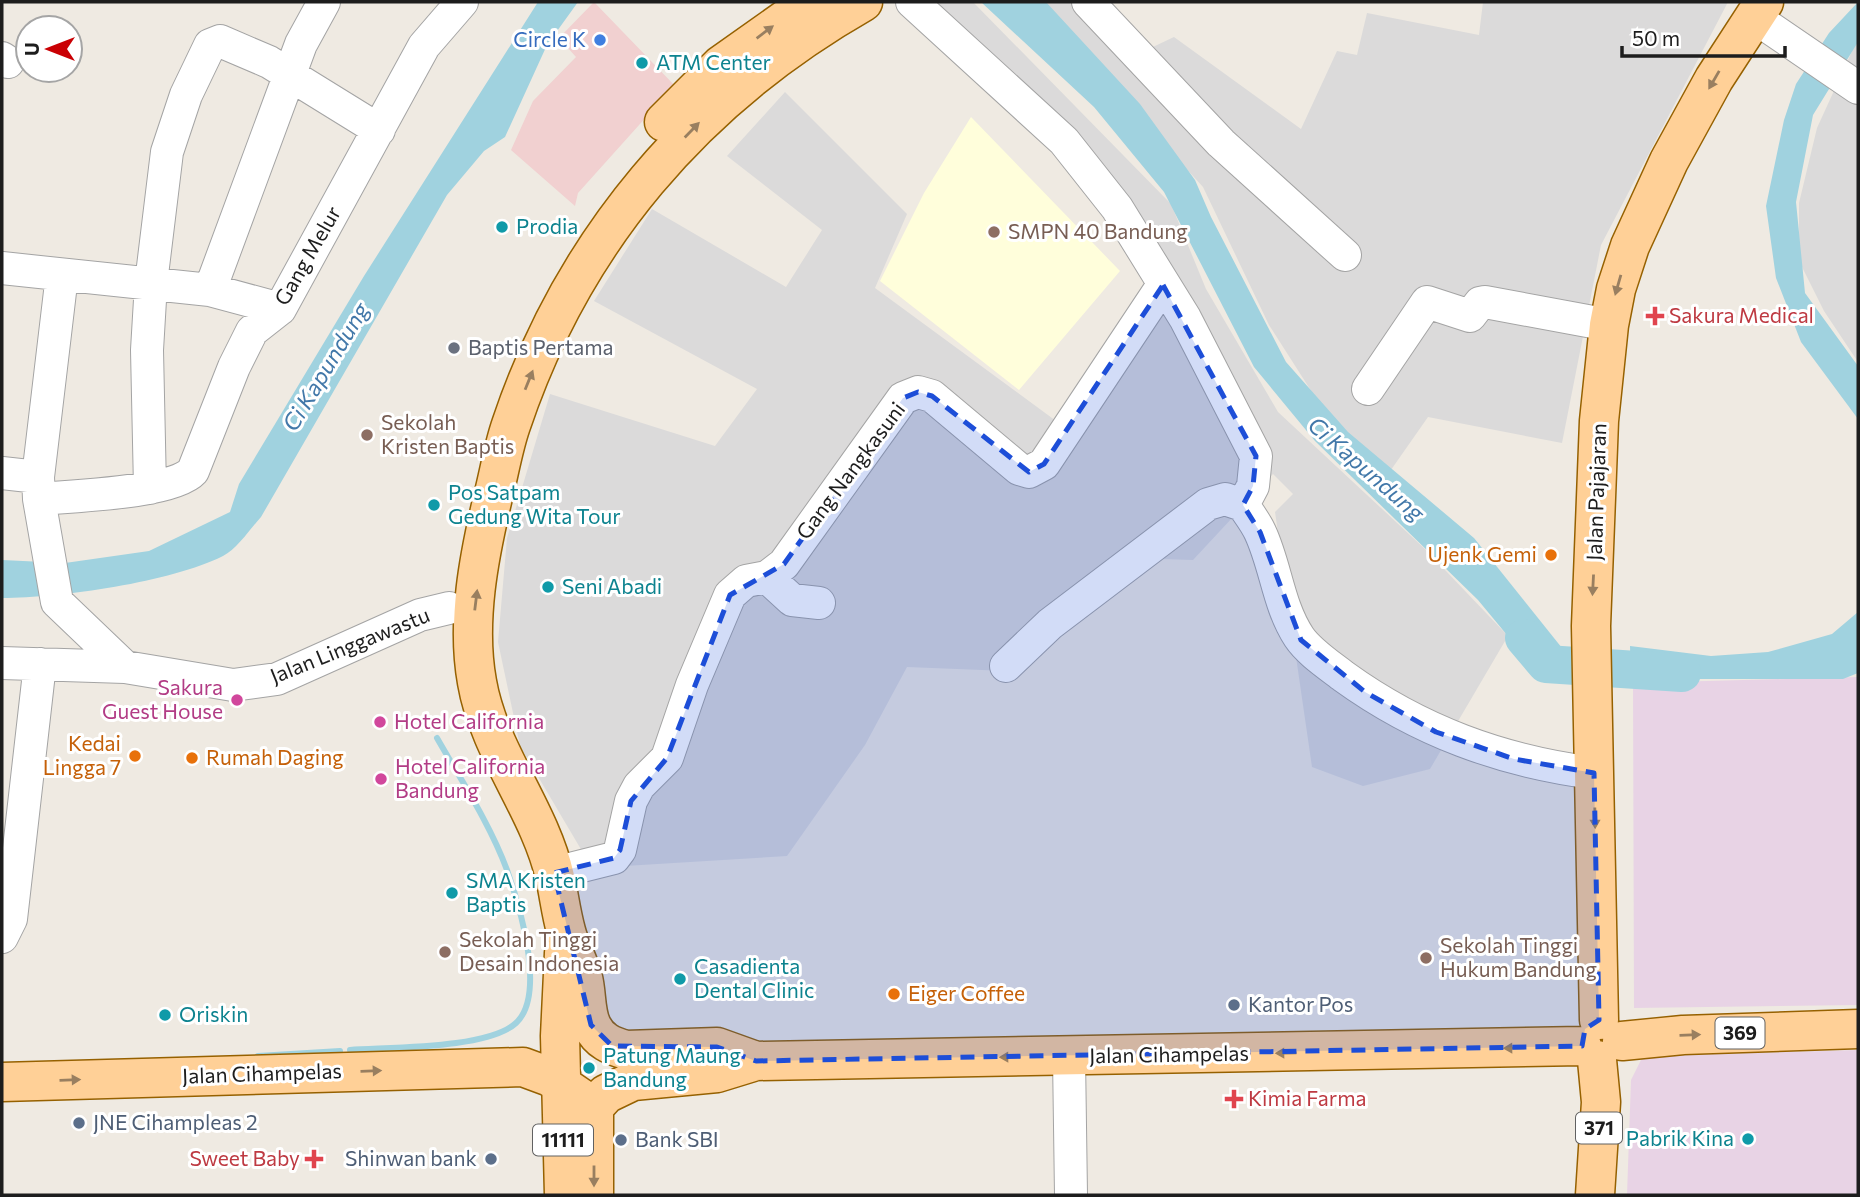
<svg xmlns="http://www.w3.org/2000/svg" width="1860" height="1197" font-family="Commissioner,sans-serif">
	<rect width="100%" height="100%" fill="#efeae2"/>
	<path fill="#dbdada" d="M926 2H973L1171 204 1206 289 1278 412 1425 549 1508 636 1430 769 1363 786 1312 767 1275 512 1293 494 1273 474 1193 560 1131 558 1007 671 907 667 865 745 787 856 592 868 520 746 498 642 507 538 550 394 715 446 757 389 594 301 652 209 786 287 822 230 727 156 785 92 907 214 875 288 1071 432 1161 287 1103 176Z
		M1035 2H1085L1138 54 1174 37 1301 129 1337 51 1357 55 1367 13 1479 35 1483 2H1728L1601 245 1562 443 1428 417 1386 477 1331 422 1269 325 1203 187Z
		M1858 38V362L1824 311 1799 261V203L1817 128Z"/>
	<path fill="#f1d0d0" d="M594 2 677 88 657 105 578 193 575 206 511 150 533 101 576 57 559 38Z"/>
	<path fill="#e8d3e5" d="M1858 677V1005L1634 1008 1633 683Z
		M1858 1050V1195H1627L1631 1080 1643 1056Z"/>
	<path fill="#fffedb" d="M971 117 1120 271 1019 390 880 281 924 193Z"/>
	<path fill="#a0d2df" d="M538 2H578L547 45 505 137 484 151 447 195 261 517C250 529 237 549 223 556 171 582 61 598 2 598V560L65 563 149 551 230 512 239 484 364 276Z
		M981 2H1046L1140 104 1195 180 1211 217 1286 362 1348 432 1474 538 1562 648 1563 683 1526 658 1478 600 1315 441 1254 367 1164 192 1094 107Z
		M1858 2V42L1813 115 1796 202 1805 293 1858 366V419L1801 342 1776 278 1766 206 1784 120 1796 84 1829 33Z
		M1858 612V673L1843 679H1631L1630 646 1711 656 1768 652 1832 634Z"/>
	<g fill="none" stroke-linecap="round" stroke-linejoin="round">
		<path stroke="#a0d2df" stroke-width="6" d="M350 1050C389 1047 488 1049 516 1023 547 994 519 904 507 870 490 824 461 780 437 738
			M258 1056 340 1051"/>
		<path stroke="#a0d2df" stroke-width="38" d="M1524 638 1546 664 1682 673"/>
		<g stroke="#a4a4a4" stroke-width="34">
			<path id="minor" d="M912 2 1064 141 1117 208 1185 318 1256 456 1253 486 1243 505
				M1088 2 1221 143 1345 255
				M1754 17 1858 88
				M2 58 8 62
				M2 268 210 290 280 309
				M210 290 301 44 324 2
				M1368 389 1427 302 1470 316 1480 303 1485 302 1609 325
				M2 473 38 477
				M150 488 147 350 151 283 167 152 186 95 210 45 220 41 269 62 379 130
				M39 499 38 477 62 275
				M767 577 792 600 819 603
				M2 663 125 667 233 685 277 679 420 615 449 608
				M1006 666 1050 624 1208 504 1225 499 1243 505C1249 514 1256 523 1260 532 1276 566 1278 605 1299 637 1309 652 1329 665 1343 676 1419 731 1501 761 1594 773
				M125 667 57 602 39 499C72 496 173 493 193 471L234 367 252 331 280 309 424 46 462 2
				M554 873 614 858 620 850 631 801 639 786 667 758 692 685 730 595 746 581 767 577 784 564 903 398 918 392 932 396 1019 469 1029 472 1044 464 1163 285
				M2 937 11 919 40 664
				M1069 1057 1071 1195"/>
		</g>
		<g stroke="#966100" stroke-width="41">
			<path id="major" d="M664 122 721 65 810 2
				M1599 1020 1591 626 1599 421 1609 325 1616 289 1630 246 1669 161 1714 79 1764 2
				M1622 1041 1683 1035 1858 1029
				M756 1061 717 1047 626 1050C612 1046 599 1041 592 1026 585 1012 587 993 583 978 579 962 570 947 566 931 561 913 559 895 555 877 539 808 489 752 477 682 466 622 479 556 493 497 499 474 503 448 511 425 573 240 695 98 863 2
				M2 1082 523 1067 550 1077 594 1107
				M594 1107 606 1094 633 1081 717 1073 756 1061 1582 1046
				M564 1195 560 1036 564 953
				M594 1195V1107
				M1595 1195 1601 1102 1597 1060"/>
		</g>
		<use href="#minor" stroke="#fff" stroke-width="32"/>
		<use href="#major" stroke="#ffd097" stroke-width="38"/>
	</g>
	<defs><path id="oneway-solid" d="M-6-.8H1V-3.2L6.5 0L1 3.2V.8H-6Z" transform="scale(1.75)"/></defs>
	<g fill="#997f60">
		<use href="#oneway-solid" transform="translate(765 32) rotate(-37)"/>
		<use href="#oneway-solid" transform="translate(1714 80) rotate(120)"/>
		<use href="#oneway-solid" transform="translate(692 130) rotate(-46)"/>
		<use href="#oneway-solid" transform="translate(1618 285) rotate(106)"/>
		<use href="#oneway-solid" transform="translate(529 380) rotate(-68)"/>
		<use href="#oneway-solid" transform="translate(1593 585) rotate(93)"/>
		<use href="#oneway-solid" transform="translate(476 600) rotate(-83)"/>
		<use href="#oneway-solid" transform="translate(1595 818) rotate(89)"/>
		<use href="#oneway-solid" transform="translate(1690 1035) rotate(-2)"/>
		<use href="#oneway-solid" transform="translate(1514 1048) rotate(179)"/>
		<use href="#oneway-solid" transform="translate(1286 1053) rotate(179)"/>
		<use href="#oneway-solid" transform="translate(1010 1057) rotate(179)"/>
		<use href="#oneway-solid" transform="translate(371 1071) rotate(-2)"/>
		<use href="#oneway-solid" transform="translate(70 1080) rotate(-2)"/>
		<use href="#oneway-solid" transform="translate(594 1176) rotate(90)"/>
	</g>
	<path fill="#1d4ed8" fill-opacity="0.2" stroke="#1d4ed8" stroke-width="5" stroke-dasharray="14 9" stroke-linejoin="round" d="M1163 285 1256 456 1253 486 1243 505 1260 532 1301 640 1365 692 1436 732 1514 759 1594 773 1599 1020 1585 1029 1582 1046 756 1061 717 1047 612 1046 591 1025 554 873 614 858 620 850 631 801 667 758 730 595 784 564 903 398 918 392 932 396 1029 472 1044 464Z"/>
	<circle fill="#3f7fe0" stroke="#fff" stroke-width="2.5" cx="600" cy="40" r="7"/>
	<g fill="#0f9aa8" stroke="#fff" stroke-width="2.5">
		<circle cx="642" cy="63" r="7"/>
		<circle cx="502" cy="227" r="7"/>
		<circle cx="434" cy="505" r="7"/>
		<circle cx="548" cy="587" r="7"/>
		<circle cx="452" cy="893" r="7"/>
		<circle cx="680" cy="979" r="7"/>
		<circle cx="165" cy="1015" r="7"/>
		<circle cx="589" cy="1068" r="7"/>
		<circle cx="1748" cy="1139" r="7"/>
	</g>
	<g fill="#8d6e63" stroke="#fff" stroke-width="2.5">
		<circle cx="994" cy="232" r="7"/>
		<circle cx="367" cy="435" r="7"/>
		<circle cx="445" cy="952" r="7"/>
		<circle cx="1426" cy="958" r="7"/>
	</g>
	<g fill="#e0444e" stroke="#fff" stroke-width="2.5">
		<path d="M1651.5 305.5h7v7h7v7h-7v7h-7v-7h-7v-7h7z"/>
		<path d="M1230.5 1088.5h7v7h7v7h-7v7h-7v-7h-7v-7h7z"/>
		<path d="M310.5 1148.5h7v7h7v7h-7v7h-7v-7h-7v-7h7z"/>
	</g>
	<circle fill="#6b7280" stroke="#fff" stroke-width="2.5" cx="454" cy="348" r="7"/>
	<g fill="#e8710a" stroke="#fff" stroke-width="2.5">
		<circle cx="1551" cy="555" r="7"/>
		<circle cx="135" cy="756" r="7"/>
		<circle cx="192" cy="758" r="7"/>
		<circle cx="894" cy="994" r="7"/>
	</g>
	<g fill="#d1479c" stroke="#fff" stroke-width="2.5">
		<circle cx="237" cy="700" r="7"/>
		<circle cx="380" cy="722" r="7"/>
		<circle cx="381" cy="779" r="7"/>
	</g>
	<g fill="#5c6f8a" stroke="#fff" stroke-width="2.5">
		<circle cx="1234" cy="1005" r="7"/>
		<circle cx="79" cy="1123" r="7"/>
		<circle cx="621" cy="1140" r="7"/>
		<circle cx="491" cy="1159" r="7"/>
	</g>
	<g text-anchor="middle" stroke-width="6" stroke-linejoin="round" paint-order="stroke">
		<g fill="#fff" stroke="#616161" stroke-width="2">
			<rect x="1715.5" y="1017.5" width="49" height="31" rx="5"/>
			<rect x="1576" y="1112.5" width="46" height="31" rx="5"/>
			<rect x="533" y="1124.5" width="60" height="31" rx="5"/>
		</g>
		<g font-size="19" font-weight="bold" fill="#1d1d1d">
			<text x="1740" y="1040">369</text>
			<text x="1599" y="1135">371</text>
			<text x="563" y="1147">11111</text>
		</g>
		<g font-size="21" fill="#366cbe" stroke="#fff" text-anchor="end">
			<text x="586" y="47">Circle K</text>
		</g>
		<g font-size="21" fill="#0d838f" stroke="#fff" text-anchor="start">
			<text x="656" y="70">ATM Center</text>
			<text x="516" y="234">Prodia</text>
			<text x="448" y="500">Pos Satpam<tspan x="448" dy="24">Gedung Wita Tour</tspan></text>
			<text x="562" y="594">Seni Abadi</text>
			<text x="466" y="888">SMA Kristen<tspan x="466" dy="24">Baptis</tspan></text>
			<text x="694" y="974">Casadienta<tspan x="694" dy="24">Dental Clinic</tspan></text>
			<text x="179" y="1022">Oriskin</text>
			<text x="603" y="1063">Patung Maung<tspan x="603" dy="24">Bandung</tspan></text>
			<text x="1734" y="1146" text-anchor="end">Pabrik Kina</text>
		</g>
		<g font-size="21" fill="#785e54" stroke="#fff" text-anchor="start">
			<text x="1008" y="239">SMPN 40 Bandung</text>
			<text x="381" y="430">Sekolah<tspan x="381" dy="24">Kristen Baptis</tspan></text>
			<text x="459" y="947">Sekolah Tinggi<tspan x="459" dy="24">Desain Indonesia</tspan></text>
			<text x="1440" y="953">Sekolah Tinggi<tspan x="1440" dy="24">Hukum Bandung</tspan></text>
		</g>
		<g font-size="21" fill="#1d1d1d" stroke="#fff">
			<text transform="translate(308 256) rotate(-60)" y="7">Gang Melur</text>
			<text transform="translate(851 471) rotate(-53)" y="7">Gang Nangkasuni</text>
			<text transform="translate(1597 492) rotate(-88)" y="7">Jalan Pajajaran</text>
			<text transform="translate(350 646) rotate(-22)" y="7">Jalan Linggawastu</text>
			<text transform="translate(1169 1055) rotate(-1)" y="7">Jalan Cihampelas</text>
			<text transform="translate(262 1074) rotate(-2)" y="7">Jalan Cihampelas</text>
		</g>
		<g font-size="21" fill="#be3a42" stroke="#fff" text-anchor="start">
			<text x="1669" y="323">Sakura Medical</text>
			<text x="1248" y="1106">Kimia Farma</text>
			<text x="300" y="1166" text-anchor="end">Sweet Baby</text>
		</g>
		<g font-size="21" fill="#5b616d" stroke="#fff" text-anchor="start">
			<text x="468" y="355">Baptis Pertama</text>
		</g>
		<g font-size="21" fill="#c56008" stroke="#fff" text-anchor="end">
			<text x="1537" y="562">Ujenk Gemi</text>
			<text x="121" y="751">Kedai<tspan x="121" dy="24">Lingga 7</tspan></text>
			<text x="206" y="765" text-anchor="start">Rumah Daging</text>
			<text x="908" y="1001" text-anchor="start">Eiger Coffee</text>
		</g>
		<g font-size="21" fill="#b23c85" stroke="#fff" text-anchor="start">
			<text x="223" y="695" text-anchor="end">Sakura<tspan x="223" dy="24">Guest House</tspan></text>
			<text x="394" y="729">Hotel California</text>
			<text x="395" y="774">Hotel California<tspan x="395" dy="24">Bandung</tspan></text>
		</g>
		<g font-size="21" fill="#4e5e75" stroke="#fff" text-anchor="start">
			<text x="1248" y="1012">Kantor Pos</text>
			<text x="93" y="1130">JNE Cihampleas 2</text>
			<text x="635" y="1147">Bank SBI</text>
			<text x="477" y="1166" text-anchor="end">Shinwan bank</text>
		</g>
		<g font-size="23" font-style="italic" fill="#4278a9" stroke="#fff">
			<text transform="translate(326 367) rotate(-59)" y="8">Ci Kapundung</text>
			<text transform="translate(1366 469) rotate(41)" y="8">Ci Kapundung</text>
		</g>
	</g>
	<rect width="1860" height="1197" fill="none" stroke="#1d1d1d" stroke-width="7"/>
	<g transform="translate(49 49) rotate(270)"><circle r="33" fill="#ffffff" stroke="#a5a5a5" stroke-width="2"/>
	<path d="M0-5L12 26L0 18L-12 26Z" fill="#ca0004"/>
	<text y="-10" font-size="19" font-weight="bold" text-anchor="middle" fill="#1d1d1d">U</text>
	</g>
	<path d="M1622 46v10h163v-10" fill="none" stroke="#1d1d1d" stroke-width="3.5"/>
	<text x="1632" y="46" font-size="21" fill="#1d1d1d" stroke="#ffffff" stroke-width="5" paint-order="stroke">50 m</text>
</svg>
